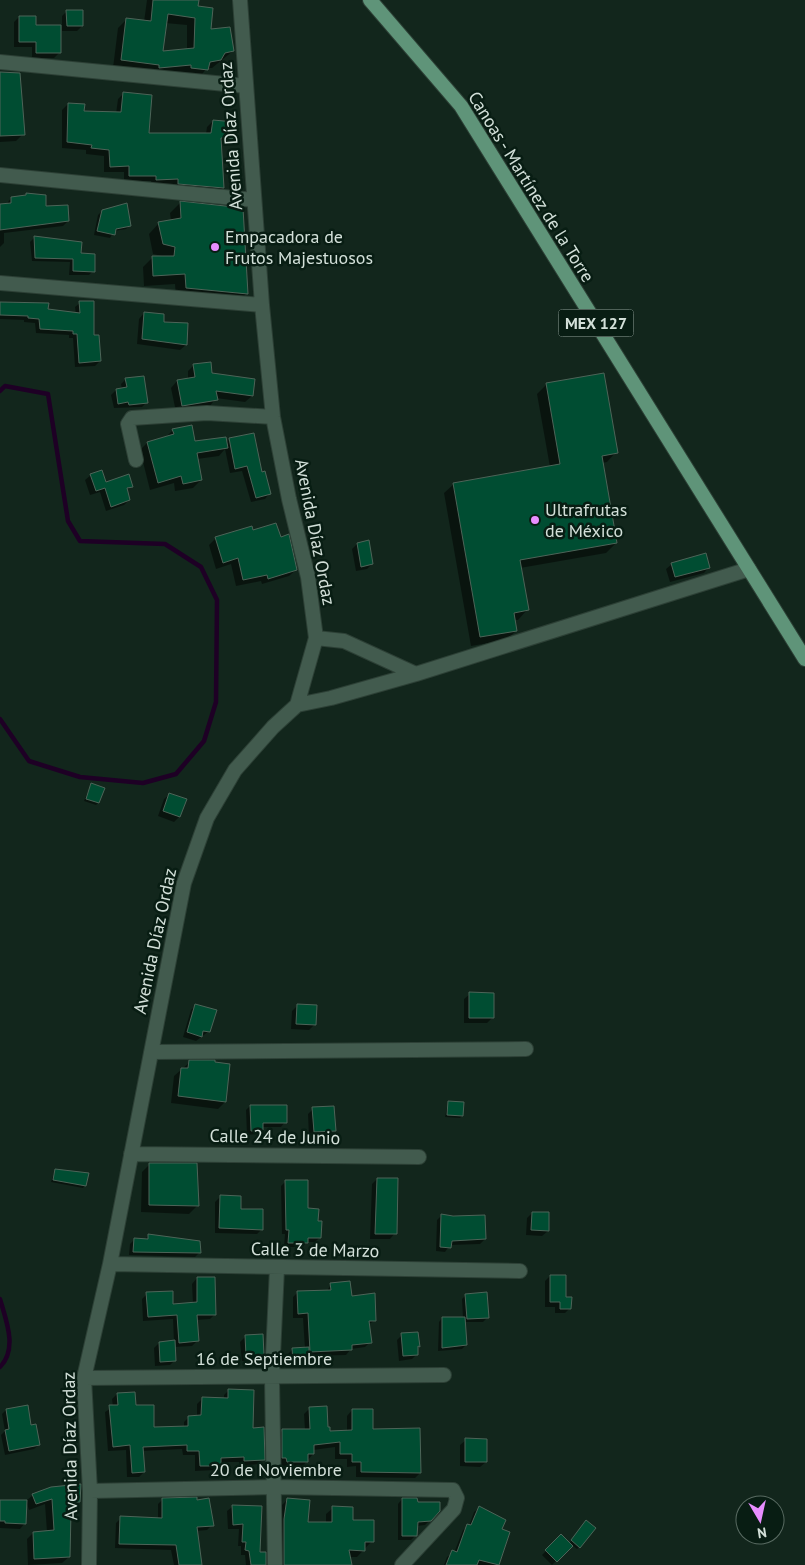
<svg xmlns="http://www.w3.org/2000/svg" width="805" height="1565" font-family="'PT Sans',sans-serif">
	<rect width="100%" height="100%" fill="#12261c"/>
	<path fill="#0007" fill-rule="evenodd" d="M147 0H198L197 7 210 30 233 51 212 68H207L199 78 184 76V72L151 75 113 68 118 28 126 20 144 22ZM165 23 187 25V50L162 52Z
		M67 11 82 26 77 31H62V16Z
		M19 17 35 27 59 53 54 58H32V47H14V22Z
		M0 74 23 134 16 141 0 142Z
		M124 93 147 134H206L207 127 213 121 232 138 226 144H220L222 188 216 194 173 189 172 185H151V181H124V172H104V156L86 154V150L62 148V110L68 104 83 112 116 114 118 99Z
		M26 194 68 221 63 226 4 233V243L0 247V205H6L11 198 23 197Z
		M180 203 242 209 246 294 236 304 176 298 175 284 144 286 143 267 153 257 162 256 153 254 149 234 159 223 171 221 170 213Z
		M126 204 130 225 126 229 114 231 110 238 94 235 98 215 102 211Z
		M34 238 79 254 93 271 89 275H69L70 262 32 261 30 242Z
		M80 303 100 361 95 366 75 367 73 338H69V335L36 333 35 323 24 322V320L0 319V305L76 314 75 307Z
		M144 313 162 323 186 345 180 350 137 344 139 319Z
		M194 365 211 374 252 396 245 402 216 398 210 406 176 412 171 388 177 381 188 379V371Z
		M126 379 146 403 142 407 114 408 111 395 116 390 122 389 121 384Z
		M547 384 616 452 607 462 602 463 616 543 606 553 520 568 527 610 518 620H514L516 631 506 640 471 646 444 493 454 484 550 467 537 394Z
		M173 430 194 443H226L229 440 261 473 270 493 265 499 251 502 242 471 230 473 225 449 219 456 197 459 201 480 193 488 175 491 174 483 150 490 140 450 147 443 165 438Z
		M91 475 105 484 131 486 126 491 129 500 124 505 106 511 100 492 90 495 85 480Z
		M252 531 280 538 296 570 289 576 262 584 261 581 236 586 231 564 216 569 209 545 216 538Z
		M357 544 372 564 367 569 356 571 352 549Z
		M672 564 709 567 704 573 670 582 666 569Z
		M91 785 98 803 96 805 84 801Z
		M170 794 185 800 179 817 174 822 158 816 164 799Z
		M470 994 492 1018 487 1023H464V999Z
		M196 1005 209 1031 196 1041 183 1037 191 1010Z
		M298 1005 314 1025 309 1030 291 1029 292 1011Z
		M190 1062 225 1102 218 1109 171 1103 174 1076Z
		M448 1102 462 1116 460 1118 445 1117Z
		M250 1106 285 1122 281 1127H261L257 1134 247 1135 246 1110Z
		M313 1109 334 1130 329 1135 309 1137 308 1114Z
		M150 1164 197 1206 189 1214 141 1212 142 1172Z
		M55 1170 85 1185 83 1188 51 1182Z
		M377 1179 395 1233 390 1239H370L372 1184Z
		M285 1182 317 1222 320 1237 315 1242H307L302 1247H284L285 1234H282L281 1186Z
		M221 1196 239 1211 262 1229 257 1234 215 1233V1202Z
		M532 1213 548 1231 542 1236 526 1235 527 1218Z
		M442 1215 484 1216 485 1239 480 1244 450 1245 445 1252 436 1251 437 1220Z
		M149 1235 199 1253 195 1257 129 1255 130 1244 134 1240 145 1239Z
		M550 1276 570 1308 565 1313H555V1307H545V1281Z
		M197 1278 215 1314 210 1319 196 1320 197 1341 192 1346 174 1347 175 1360 170 1365 155 1366 154 1348 159 1343 174 1342 173 1319 143 1321 142 1299 147 1294 172 1305 193 1304 192 1284Z
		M331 1285 351 1297 375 1320 368 1325 370 1342 365 1347 351 1349 346 1355 308 1356V1362L303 1367H288V1354L293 1349H305L303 1318H293V1297L298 1292H326Z
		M466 1295 487 1318 483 1322H464L466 1345 462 1349 438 1351 439 1322 442 1318H463L462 1299Z
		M402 1335 419 1346 416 1349 417 1354 412 1359 399 1361 397 1340Z
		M246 1336 263 1355 258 1360 242 1361 240 1342Z
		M229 1390 252 1430 263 1459 258 1464 239 1466V1462H220L215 1470 195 1471V1455H183L182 1449 142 1451 144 1472 139 1477H127L126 1450 108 1451 105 1412 113 1407 112 1399 117 1394 135 1406 153 1429 184 1428V1422L189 1417H197V1404L202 1399H224V1395Z
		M310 1408 329 1432 347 1431V1416L352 1410 420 1473 415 1478 356 1477V1466L347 1467V1459H335V1447L313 1450V1454L302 1467H282L281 1463H277V1436L282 1431 305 1430 304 1414Z
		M6 1410 39 1445 34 1449 5 1455 1 1435 5 1431 2 1414Z
		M466 1440 486 1462 480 1467 460 1466V1445Z
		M33 1495 79 1501 75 1505 76 1511 69 1517V1557L62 1563 28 1565 27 1539 33 1533 47 1532 45 1504 29 1510 26 1501Z
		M163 1499 212 1525 207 1530 196 1531 201 1565H174L171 1550 115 1548 116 1523 121 1518 158 1519V1504Z
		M288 1499 307 1523H326V1514L333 1508 352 1521 372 1541 357 1557H349V1565H278L281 1506Z
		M402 1499 439 1511 425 1525 417 1526 416 1535 411 1540H398V1504Z
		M0 1501 25 1523 20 1529 0 1528Z
		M232 1507 261 1508 259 1553 264 1565H246L245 1555H241V1546H238L239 1529H228L227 1511Z
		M479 1508 500 1530 508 1533 498 1565H444L447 1557 454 1553 463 1530 469 1526 474 1512Z
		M584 1524 579 1547 577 1549 572 1545 552 1565 542 1555 561 1536 569 1544Z"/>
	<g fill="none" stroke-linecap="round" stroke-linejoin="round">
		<path stroke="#1e0025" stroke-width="4.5" d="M0 391 5 386 48 394 68 521 80 541 165 544 201 567 217 600 216 702 204 741 176 774 143 783 80 777 29 761 0 719
			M0 1299C6 1320 18 1349 0 1367"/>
	</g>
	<path fill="#004d32" stroke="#4d6458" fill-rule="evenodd" d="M153 0H199L198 6 213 8 211 29 230 27 234 51 225 53 221 60 210 62 208 70 191 68V65L159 68V65L121 60 126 18 151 21ZM168 14 195 18 194 48 163 51Z
		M66 10H83V26H67Z
		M19 16H36V25H61V53H36V42H19Z
		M0 72 20 73 25 135 0 136Z
		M123 92 152 95 149 133H211L213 120 235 122 233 139 221 138 224 188 178 184V179L156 180V176H129V166L110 167 109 150 91 148 92 145 67 142 68 103 85 104 84 111 121 112Z
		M26 193 46 195V206L68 205 69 221 0 230V204L11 203V197L26 195Z
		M180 201 243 208 248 294 186 288 185 274 153 276 152 256H174L175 247 163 244 158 222 181 218Z
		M127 203 131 226 116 229 115 235 97 231 102 210Z
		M34 236 82 242 81 253 95 254V272L73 271V259L35 258Z
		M79 301H94V335H99L101 361 79 363 77 334H73V331L40 329 39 319 28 318V316L0 315V302L49 303 48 309 80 313Z
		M144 312 164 314V322L188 323 187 345 142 339Z
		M211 362 212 373 255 379 253 396 216 391 218 400 182 406 177 380 195 377 193 364Z
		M604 373 618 453 602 456 617 543 520 560 529 610 514 613 517 631 480 637 453 483 560 464 546 383Z
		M144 376 148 403 129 405 128 402 118 404 116 389 127 387 125 378Z
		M192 425 195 441 226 437 228 448 197 453 202 480 183 484 181 476 158 483 147 442 174 434 172 429Z
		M254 433 262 472 265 471 271 494 256 498 247 466 235 469 229 438Z
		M102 470 106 482 129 474 133 487 127 488 130 500 111 507 105 488 96 491 90 474Z
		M276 523 281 537 289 534 297 570 268 579 267 575 243 580 238 558 223 563 215 537 252 526 253 530Z
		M369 540 373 564 361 567 357 543Z
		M706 553 710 568 675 577 671 563Z
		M91 783 105 788 99 803 86 799Z
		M169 793 187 799 180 817 163 811Z
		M469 992 494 993V1018H469Z
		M195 1004 217 1010 210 1032 203 1031 202 1037 187 1032Z
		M297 1004 317 1005 316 1025 296 1024Z
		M189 1060H215V1062L230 1064 226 1102 178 1096 181 1068H188Z
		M448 1101 464 1102 463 1116 447 1115Z
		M250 1105H287V1123H263V1130L251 1131Z
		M334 1106 336 1131 314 1132 312 1107Z
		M149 1163H197L199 1206 149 1205Z
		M55 1169 89 1173 86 1186 53 1180Z
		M377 1178H398L397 1234H375Z
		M285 1180H308V1208L319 1209 318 1221H322L321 1238H308V1243H288L289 1230H286Z
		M220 1195 241 1196V1209H263V1230L219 1228Z
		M532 1212H549V1231L531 1230Z
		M441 1214 453 1216 485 1215 486 1239 452 1241 451 1248 440 1247Z
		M148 1234 200 1241 201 1253 133 1252 134 1238 148 1239Z
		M550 1275H566V1297H572L571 1309H560V1302H550Z
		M197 1277H215L216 1315H197L199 1341 179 1343 177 1315 148 1317 146 1292 173 1291V1304L197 1302Z
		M350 1281 352 1296 375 1293 376 1321H369L372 1343 352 1345V1350L310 1352 308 1313 298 1314 297 1291 331 1290 330 1283Z
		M487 1292 489 1318 467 1319 465 1294Z
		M442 1317H465L467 1345 442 1348Z
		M418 1332 420 1347 418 1346V1355L403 1356 401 1333Z
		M263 1334 264 1355 246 1356 245 1335Z
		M175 1340 176 1361 160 1362 159 1342Z
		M309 1347V1362H293L292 1348Z
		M228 1389 254 1390 253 1428 264 1427 265 1460 244 1461V1457L221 1458V1466H200L199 1451H187V1445L143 1447 145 1472 132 1473 130 1445 113 1447 109 1405H118L117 1393 135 1392 136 1405H154V1427L188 1426V1416L201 1415 202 1397 228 1398Z
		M28 1405 31 1425 36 1424 40 1445 9 1451 5 1430 9 1429 6 1409Z
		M327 1406 328 1427H330V1431L352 1430V1409H373V1429L420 1428 421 1473 361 1472V1462H352V1454H340V1442L314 1445V1454H308V1462H287L286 1458H282V1429H310L309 1407Z
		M465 1438 487 1439V1462H465Z
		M81 1484 80 1502H76L77 1511 71 1512 70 1557 34 1559 33 1532 54 1530 52 1499 36 1504 32 1494 51 1487Z
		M197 1497V1500L209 1498 214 1526 197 1527 202 1565H179L176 1545 119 1544 120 1516 162 1518V1498Z
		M287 1498 310 1500 308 1522H332V1506L353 1507V1520H374V1542H365V1551L349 1550 352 1565H284V1519Z
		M402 1498H417L418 1502H440V1511L431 1521 418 1522 417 1536H402Z
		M0 1500H27L26 1524 5 1523V1521H0Z
		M232 1505 262 1506 260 1552H266V1565H251L249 1551 245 1550 246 1542H242L243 1524 233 1525Z
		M479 1506 506 1520 502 1529 510 1532 499 1565 479 1560 477 1565H446L452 1550 457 1552 467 1524 471 1525Z
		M586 1520 596 1528 580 1548 571 1540Z
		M561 1534 573 1546 557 1562 545 1550Z"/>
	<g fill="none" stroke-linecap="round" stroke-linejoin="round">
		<g stroke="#2d4036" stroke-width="16">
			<path id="minor" d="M0 62 246 86
				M0 175 254 200
				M0 283 262 305
				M136 460 128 424 132 418 207 413 273 417
				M316 638 344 641 416 674
				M297 705 331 698 416 674 749 569
				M151 1052 526 1049
				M131 1154 419 1157
				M110 1264 520 1271
				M84 1378 444 1375
				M90 1491 274 1487 453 1490 457 1498 454 1509 402 1565
				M89 1565 90 1491 84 1378 110 1264 184 883 207 818 235 770 273 727 297 705 316 638 308 577 289 499 273 417 262 305 240 0
				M275 1565 272 1378 277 1268"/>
		</g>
		<g stroke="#2d4036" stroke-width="16">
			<path id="primary" d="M370 0 461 106 805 659"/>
		</g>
		<use href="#minor" stroke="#425b4e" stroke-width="14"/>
		<use href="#primary" stroke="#5f9479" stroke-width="14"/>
	</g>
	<g fill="#e88eff" stroke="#081d13" stroke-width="2">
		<circle cx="215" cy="247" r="5"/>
		<circle cx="535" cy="520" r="5"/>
	</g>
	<g text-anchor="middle" stroke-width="5" stroke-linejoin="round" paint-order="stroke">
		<rect fill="#081d13" stroke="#96a69e" stroke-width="1" x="558.5" y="309.5" width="75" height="27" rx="4"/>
		<g font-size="16" font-weight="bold" fill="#d3e0d9">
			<text x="596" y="329">MEX 127</text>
		</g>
		<g font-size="18" fill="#d3e0d9" stroke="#081d13">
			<text transform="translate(231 136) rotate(-94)" y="6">Avenida Díaz Ordaz</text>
			<text transform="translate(531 187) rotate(58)" y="6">Canoas - Martínez de la Torre</text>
			<text transform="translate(315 532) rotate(79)" y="6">Avenida Díaz Ordaz</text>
			<text transform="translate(155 941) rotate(-78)" y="6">Avenida Díaz Ordaz</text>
			<text transform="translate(275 1137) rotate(1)" y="6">Calle 24 de Junio</text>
			<text transform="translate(315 1250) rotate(1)" y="6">Calle 3 de Marzo</text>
			<text x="264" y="1365">16 de Septiembre</text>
			<text transform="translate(70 1446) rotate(-91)" y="6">Avenida Díaz Ordaz</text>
			<text x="276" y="1476">20 de Noviembre</text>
		</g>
		<g font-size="18" fill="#d3e0d9" stroke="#081d13" text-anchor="start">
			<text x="225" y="243">Empacadora de<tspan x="225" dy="21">Frutos Majestuosos</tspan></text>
			<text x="545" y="516">Ultrafrutas<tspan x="545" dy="21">de México</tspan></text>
		</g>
	</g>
	<g transform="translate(760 1520) rotate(171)"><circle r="24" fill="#081d13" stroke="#596b62"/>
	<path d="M0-4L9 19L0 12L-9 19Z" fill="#e88eff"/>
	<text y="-8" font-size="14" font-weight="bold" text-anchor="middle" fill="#d3e0d9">N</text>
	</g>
</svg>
